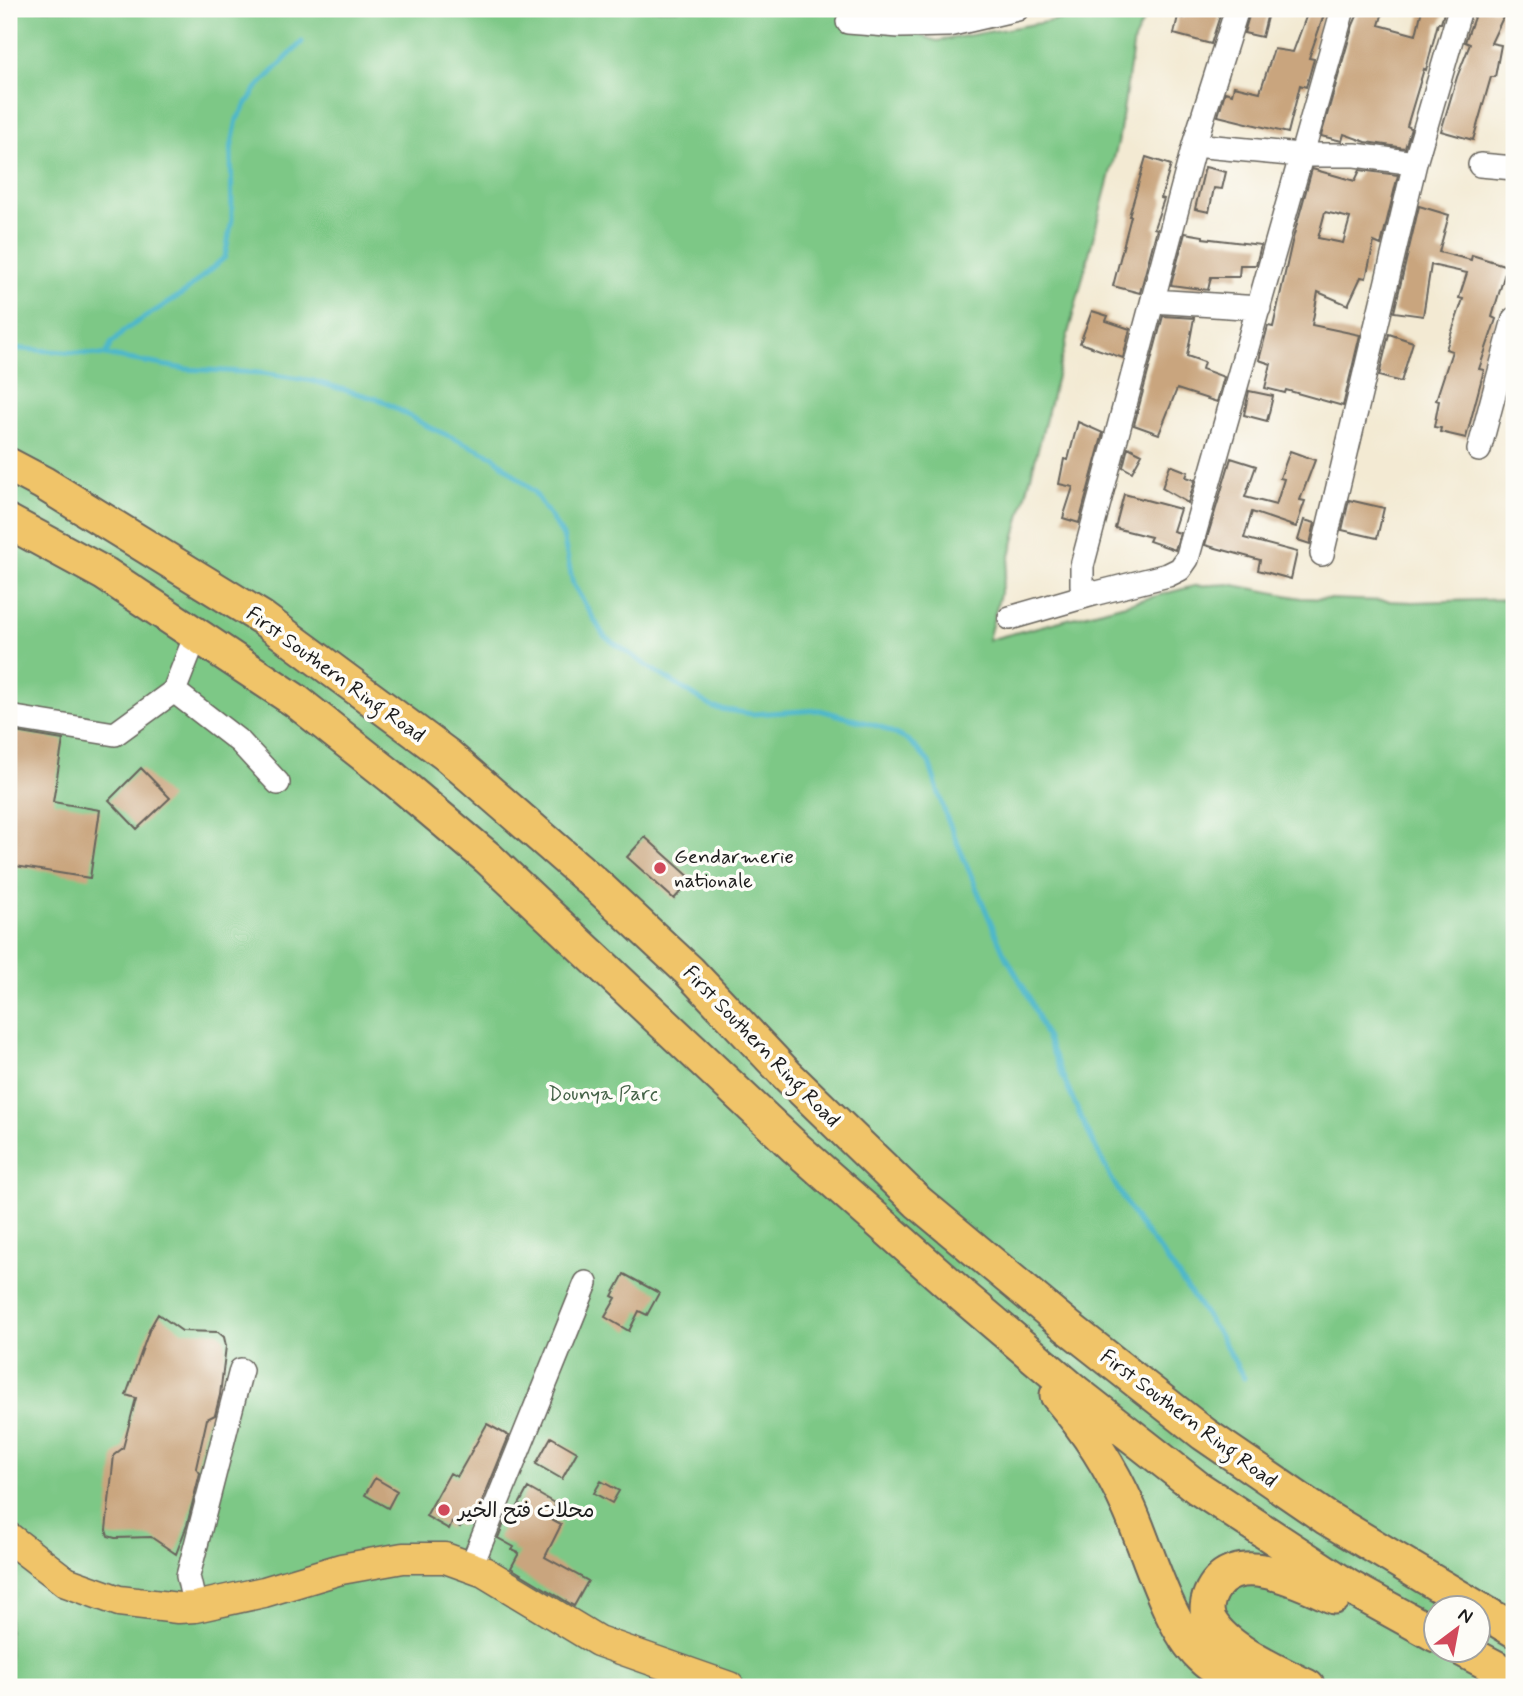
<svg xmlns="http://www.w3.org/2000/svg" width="1523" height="1696" font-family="Mynerve,'Playpen Sans Arabic',sans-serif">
	<rect width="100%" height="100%" fill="#fdfcf7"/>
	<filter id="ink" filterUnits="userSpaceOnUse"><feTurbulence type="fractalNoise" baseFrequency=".0143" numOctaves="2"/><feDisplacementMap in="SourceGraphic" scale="14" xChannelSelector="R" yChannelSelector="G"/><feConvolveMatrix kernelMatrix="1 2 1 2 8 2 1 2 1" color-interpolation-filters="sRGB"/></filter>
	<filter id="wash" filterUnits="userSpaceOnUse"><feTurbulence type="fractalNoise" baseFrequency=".00686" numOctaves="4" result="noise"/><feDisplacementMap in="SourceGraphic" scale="28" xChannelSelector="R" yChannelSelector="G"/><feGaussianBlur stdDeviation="1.57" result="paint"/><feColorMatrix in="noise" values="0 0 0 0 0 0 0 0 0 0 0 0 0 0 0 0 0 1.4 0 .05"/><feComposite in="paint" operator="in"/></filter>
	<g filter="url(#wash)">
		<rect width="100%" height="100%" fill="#f3ead3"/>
		<path fill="#7dc886" stroke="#4c7251" stroke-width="2" fill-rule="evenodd" d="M9 9H841L937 41 1120 9H1149L1134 40 1118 143 988 640 1194 586 1229 584 1301 598 1413 602 1514 599V1665L1500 1687H9ZM1436 1608H1478V1650H1436Z"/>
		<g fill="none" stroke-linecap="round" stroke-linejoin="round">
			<path stroke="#4db7ca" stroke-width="5" d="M9 348 105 355 185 369 262 373 313 381 381 400 427 426 493 456 534 492 563 536 573 584 604 636 650 668 714 708 752 714 820 710 881 727 909 741 929 762 946 816 1003 951 1028 995 1081 1118 1111 1178 1138 1223 1165 1257 1220 1336 1244 1378
				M105 355 111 344 125 330 185 292 225 257 232 219 231 149 237 119 256 89 302 42"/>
		</g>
		<g id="blocks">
			<path fill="#c9a57e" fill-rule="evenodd" d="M1186 9 1198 12 1199 9H1222L1211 44 1174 34 1178 16 1183 18Z
				M1251 9H1269L1262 37 1244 33Z
				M1309 9H1326L1309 58 1314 59 1306 87 1300 85 1288 133 1218 116 1225 92 1232 94 1234 86 1260 92 1274 49 1293 52Z
				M1360 9H1384L1379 25 1416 35 1422 9H1445L1441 23H1438L1426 70 1424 69 1407 126 1411 128 1405 148 1366 142 1344 134 1342 141 1321 136 1353 25Z
				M1477 9H1507L1491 43 1501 45 1495 77H1491L1473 140 1441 131 1457 77 1470 44 1465 42Z
				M1146 157 1171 165 1161 198 1164 199 1154 228 1157 229 1140 293 1113 286 1131 216H1129Z
				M1205 167 1226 172 1222 189 1214 188 1209 212 1195 209Z
				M1312 169 1355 181 1360 170 1398 175 1381 245 1374 242 1366 278 1361 277 1348 305 1318 292 1312 325 1360 335 1343 406 1286 390 1285 393 1265 388 1271 364 1259 360 1268 326 1273 327 1292 242ZM1325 212 1350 218 1343 243 1318 238Z
				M1419 206 1449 215 1439 252 1471 260 1472 255 1507 266 1492 317 1496 319 1479 369 1484 370 1466 438 1440 432 1441 428 1434 427 1439 401 1436 400 1452 351 1446 349 1463 299 1459 298 1467 273 1431 265 1423 316 1394 312Z
				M1185 233 1203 236V238L1261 245 1256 265H1240L1239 277H1211L1208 290 1171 285Z
				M1092 311 1108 316 1106 321 1130 329 1123 358 1080 343Z
				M1163 316 1194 318 1187 356 1204 362 1202 369 1224 377 1217 402 1177 389 1159 434 1134 425Z
				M1389 334 1413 342 1401 382 1379 376Z
				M1249 391 1273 396 1267 421 1244 415Z
				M1078 422 1103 433 1079 523 1063 518 1073 487 1059 484 1064 459 1068 460Z
				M1128 447 1142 454 1132 472 1123 467Z
				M1290 451 1315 460 1300 500 1305 501 1296 527 1252 512 1244 538 1297 552 1291 579 1258 570 1260 560 1205 545 1231 458 1256 466 1245 497 1276 505 1284 479 1280 478Z
				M1170 465 1188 472 1186 477 1195 480 1188 503 1162 488Z
				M1124 494 1180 509 1173 531 1180 533 1175 550 1149 541 1151 537 1115 528Z
				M1349 500 1384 508 1377 538 1342 530Z
				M1304 520 1315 523 1310 544 1298 540Z
				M9 731 63 740 53 802 100 810 90 878 9 865Z
				M141 768 170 798 137 829 109 800Z
				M645 837 692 879 674 899 627 857Z
				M624 1274 659 1293 647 1315 639 1311 629 1331 605 1317 616 1298 612 1296Z
				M158 1314 182 1331 218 1332 224 1337 226 1346 220 1395 215 1415 207 1419 196 1468 200 1473 187 1525 176 1554 151 1537 115 1538 108 1536 106 1530 114 1455 123 1448 136 1398 126 1395 150 1328Z
				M487 1424 509 1436 473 1524 465 1519 460 1527 452 1522 449 1529 426 1516 450 1473 457 1477Z
				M551 1437 577 1452 562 1479 536 1464Z
				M375 1478 397 1491 388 1508 365 1495Z
				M601 1481 619 1491 612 1503 594 1493Z
				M528 1488 556 1504 548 1518 561 1525 545 1557 588 1581 574 1606 511 1568 519 1553 512 1550 514 1547 498 1538 510 1508 515 1512Z"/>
		</g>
	</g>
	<g filter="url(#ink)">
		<use href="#blocks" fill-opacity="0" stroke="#67645c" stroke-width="2"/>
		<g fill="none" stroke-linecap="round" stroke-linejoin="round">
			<g stroke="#67645c" stroke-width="26">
				<path id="minor" d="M848 22 900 26 948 25 1017 9
					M1194 145 1300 155H1355L1415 163
					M1480 165 1514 168
					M1153 301 1259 308
					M1479 450 1514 319
					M1322 554 1415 163 1460 9
					M1093 594 1082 585V566L1194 145 1237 9
					M1010 618 1093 594 1168 575 1180 569 1187 559 1343 9
					M174 691 240 742 278 783
					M9 717 115 734 174 691 196 635
					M471 1567 586 1283
					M195 1607 188 1576 241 1370"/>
			</g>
			<g stroke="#67645c" stroke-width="33">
				<path id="major" d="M9 1538 66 1582 119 1601 178 1608 195 1607 264 1592 341 1569 403 1558H445L484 1572 598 1641 729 1687"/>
			</g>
			<g stroke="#67645c" stroke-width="37">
				<path id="highway" d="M9 465 43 483 262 618 447 755 601 889 689 971 787 1075 918 1202 1068 1327 1204 1434 1325 1517 1514 1630
					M9 522 105 574 296 701 392 777 488 858 796 1148 964 1297 1077 1393 1198 1488 1349 1587 1436 1635
					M1057 1395C1086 1429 1111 1467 1129 1508 1148 1550 1168 1625 1201 1657 1215 1671 1234 1679 1251 1687
					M1463 1650 1514 1677
					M1308 1687C1280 1673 1226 1650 1210 1621 1205 1612 1207 1600 1212 1591 1235 1547 1303 1583 1334 1597"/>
			</g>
			<use href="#minor" stroke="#fff" stroke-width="23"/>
			<use href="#major" stroke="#f0c469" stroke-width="30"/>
			<use href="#highway" stroke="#f0c469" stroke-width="33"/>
		</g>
	</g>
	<g fill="#d1495b" stroke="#fdfcf7" stroke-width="2.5">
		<circle cx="660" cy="868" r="7"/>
		<circle cx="444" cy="1510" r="7"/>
	</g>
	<g text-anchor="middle" stroke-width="7" stroke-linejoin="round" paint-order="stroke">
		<g font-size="21" fill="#1c1c1c" stroke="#fdfcf7">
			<text transform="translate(336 674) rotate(36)" y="7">First Southern Ring Road</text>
			<text transform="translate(762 1046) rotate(46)" y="7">First Southern Ring Road</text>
			<text transform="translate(1189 1418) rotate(37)" y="7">First Southern Ring Road</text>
		</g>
		<g font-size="21" fill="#1c1c1c" stroke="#fdfcf7" text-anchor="start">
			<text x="674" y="863">Gendarmerie<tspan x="674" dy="24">nationale</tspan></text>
			<text x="458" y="1517">محلات فتح الخير</text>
		</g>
		<g font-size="21" fill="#436146" stroke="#fdfcf7">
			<text x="603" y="1100">Dounya Parc</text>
		</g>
	</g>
	<rect width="1523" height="1696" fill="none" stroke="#fdfcf7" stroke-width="35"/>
	<g transform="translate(1457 1629) rotate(32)"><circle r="33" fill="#fdfcf7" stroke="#a3a29f" stroke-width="2"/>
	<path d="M0-5L12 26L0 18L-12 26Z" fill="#d1495b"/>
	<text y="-10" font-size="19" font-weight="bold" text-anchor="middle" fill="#1c1c1c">N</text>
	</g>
</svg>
